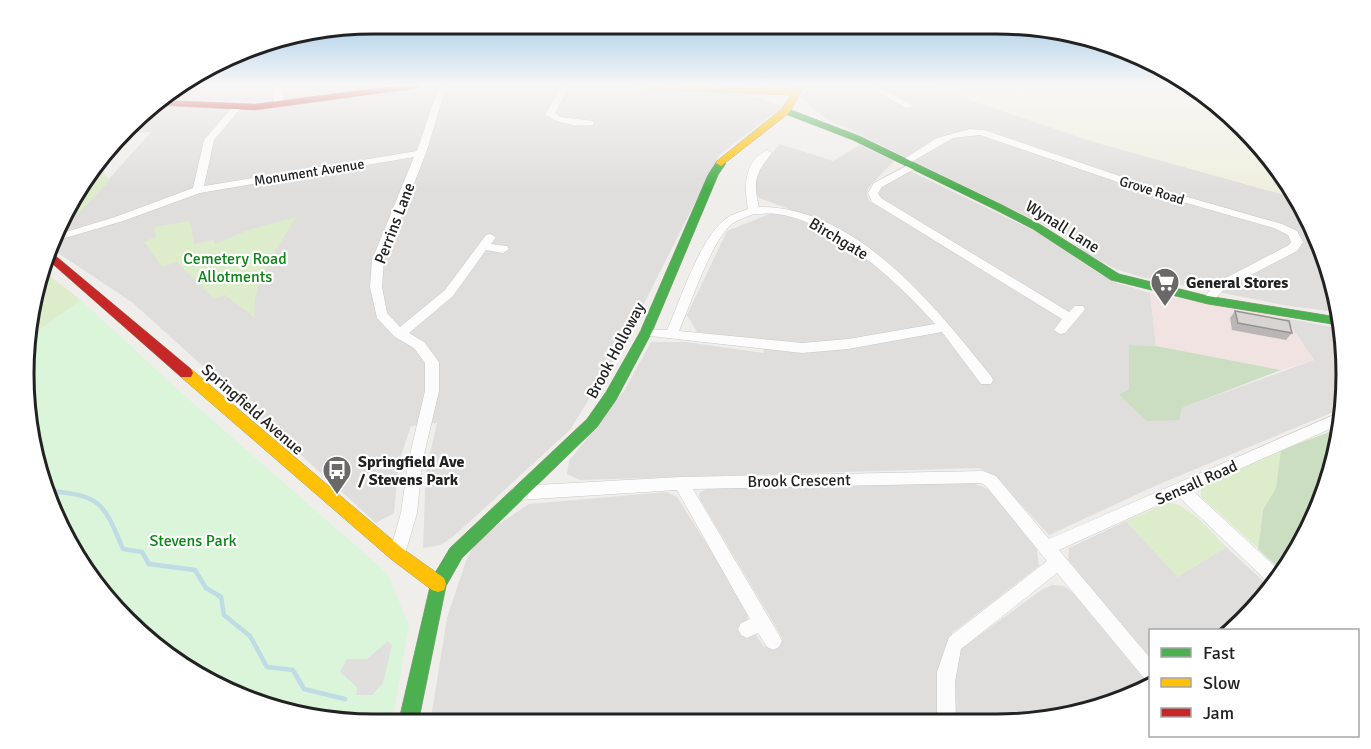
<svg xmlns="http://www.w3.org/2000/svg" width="1371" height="749" font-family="Signika,sans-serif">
	<rect width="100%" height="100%" fill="#f0eeeb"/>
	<path fill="#dfdedc" d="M183 85H392L266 102 159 99Z
		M439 85H610L727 92 759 98 782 107 719 155 626 339 570 430 455 535 441 545 423 548 426 471 437 423 411 426 399 461 394 513 376 523 133 303 52 249 64 223 81 210 151 132 127 133 151 107 179 106 249 110Z
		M809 85H926L1091 141 1292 197 1335 283 1337 312 1288 306 1141 277 1116 269 1088 255 1063 234 823 117 800 97Z
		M780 144 833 161 860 145 894 161 868 188 867 194 869 201 903 221 881 201 878 194 882 185 907 171 912 172 1039 233 1100 274 1117 283 1150 293 1156 346 1129 345V389L1182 408 1314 360 1285 318 1338 328 1343 408 1157 485 1049 535 995 476 979 468 580 480 567 474 569 461 624 391 651 342H686L764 353 761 340 697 332 687 315 727 231 770 214 787 216 813 225 819 220 759 198 755 192 754 182 759 168Z
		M973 483 991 490 1036 544 1039 566 952 633 963 647 1043 589 1052 585 1064 586 1073 593 1150 686 1109 706 1042 722 430 724 447 618 466 561 478 538 529 504 667 492 677 497 732 584 748 614 747 622 764 647 783 639 700 499 699 493 709 488Z
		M1126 521 1178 577 1226 547 1272 589 1260 606 1232 630H1150V658L1068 560 1069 548Z"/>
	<path fill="#f1e3e1" d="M1150 293 1285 318 1314 360 1281 370 1156 346Z"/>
	<path fill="#efefdf" d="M926 85H1187L1274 161 1292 197 1091 141Z"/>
	<path fill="#ddeccb" d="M96 166 110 180 81 211 64 223 83 180Z
		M296 217C279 247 250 282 255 318L225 295 214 299 177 262 162 267 144 242 156 237 154 227 190 221 194 244 214 240 215 244 251 229Z
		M42 270 81 300 31 336 36 284Z
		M1281 450 1276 489 1263 510 1258 548 1201 497V488Z
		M1169 502C1192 507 1210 531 1226 547L1178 577 1126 521Z"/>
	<path fill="#cbdec1" d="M1129 345 1156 346 1281 370 1182 408 1179 420 1147 421 1119 395 1129 389Z
		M1340 428 1300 549 1284 573 1258 549 1263 510 1276 488 1281 450Z"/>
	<path fill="#daf5da" d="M81 300 176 388 387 573 409 625 392 724H352L283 713 200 678 111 606 51 509 25 398 31 336Z"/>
	<path fill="#e0dfde" d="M388 641 392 645 383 683 372 695H356L357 687 340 672 347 659H367Z"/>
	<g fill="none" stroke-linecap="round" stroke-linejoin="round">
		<path stroke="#bfdbe3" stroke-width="4.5" d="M47 491C100 495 103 501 123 549L142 552 149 564 195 570 206 588 221 597 224 615 250 636 267 667 293 670 304 689 345 699"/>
		<g stroke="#c9c8c7" stroke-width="1">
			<path id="street" d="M275 85H283V104L278 107 273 104Z
				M439 85H447L426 153 384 260 382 287 387 313 400 327 445 290 486 235 490 234 496 237 491 244 507 246 509 249 503 253 486 250 453 296 409 333 424 342 439 362V391L422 463 417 513 405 554 403 559 397 561 391 559 389 554 401 513 408 463 425 391V363L414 348 395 337 377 318 370 287 372 260 414 157 200 193 123 221 55 241 59 234 115 217 193 188 204 140 234 105 242 107 214 140 204 186 417 151Z
				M562 85H570L555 113 560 117 593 121V125C579 127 556 124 545 114Z
				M866 85H876L914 106 906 108Z
				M970 129 984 130 1149 186 1282 224 1297 231 1303 242 1297 251 1224 289 1212 303H1204L1202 300 1216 283 1289 245 1291 242 1288 235 1274 228 1141 190 980 135 953 138 908 164 904 165 899 162 937 138Z
				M767 150 772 153C755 174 753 181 759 207 857 206 936 308 991 376L993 380 991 384H981L942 332 848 349 802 353 641 335 640 332 641 329 667 330C681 299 698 243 723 221 729 215 740 212 748 209 744 187 744 160 767 150ZM754 214C762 214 770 213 777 214 831 220 901 285 935 324L848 339 802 343 679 331C690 306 712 238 733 223 739 219 747 217 754 214Z
				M912 163 917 166 916 168 882 187 878 193 881 198 1069 312 1075 306H1083L1085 309 1083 312 1065 333 1060 334 1054 330 1062 319 872 202 868 193 874 183Z
				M1343 411V423L1192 490 1283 574 1273 587 1178 496 1059 550 1150 658V681L1144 678 1057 573 961 649 955 682 956 722H937V672L949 637 1047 561 986 486 981 483 693 489 779 635 782 641 779 647 773 650 767 647 758 633 747 638 741 635 738 629 741 623 750 619 677 490 518 500 513 498 510 493 513 488 518 486 681 477 983 471 996 476 1049 539Z"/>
		</g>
		<g stroke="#999a82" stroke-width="1">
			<path id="fast" d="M786 108 859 136 1002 205 1041 225 1119 274 1208 296 1337 317 1338 325 1208 304 1111 280 1033 229 994 209 853 140 783 113 781 111Z
				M721 160 726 163 718 175 652 332 616 400 597 427 462 558 446 586 418 724H398L432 578 450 548 587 419 606 392 640 332 708 175 717 161Z"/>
		</g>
		<g stroke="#999a82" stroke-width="1">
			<path id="slow" d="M632 85 794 89 797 85H805L789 113 721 166 716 163 717 161 782 109 791 95 636 88Z
				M186 368 191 369 403 549 444 578 446 584 444 590 438 592 432 590 391 559 181 377 179 373Z"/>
		</g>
		<g stroke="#999a82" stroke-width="1">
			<path id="jam" d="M401 85H422L418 88 255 110 153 105 157 100 255 104Z
				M51 252 191 369 193 373 191 377H181L47 259Z"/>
		</g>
		<use href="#street" fill="#fdfcfc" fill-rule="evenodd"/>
		<use href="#fast" fill="#4caf50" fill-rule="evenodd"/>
		<use href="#slow" fill="#ffc107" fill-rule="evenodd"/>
		<use href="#jam" fill="#c62828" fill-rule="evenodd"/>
	</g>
	<path fill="#b9b6b5" d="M1235 311 1292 333 1286 340 1232 330 1230 318Z"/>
	<path fill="#d7d4d2" stroke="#969493" stroke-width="1.5" d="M1235 311 1289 321 1292 333 1238 323Z"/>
	<linearGradient id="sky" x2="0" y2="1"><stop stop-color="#97c4e6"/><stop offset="0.45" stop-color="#f8f7f6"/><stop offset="1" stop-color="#f8f7f6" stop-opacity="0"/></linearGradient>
	<rect width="1371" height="189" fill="url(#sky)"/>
	<defs>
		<g id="supermarket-pin" transform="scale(1.5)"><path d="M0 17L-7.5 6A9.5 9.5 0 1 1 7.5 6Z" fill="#6a6968" stroke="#fff"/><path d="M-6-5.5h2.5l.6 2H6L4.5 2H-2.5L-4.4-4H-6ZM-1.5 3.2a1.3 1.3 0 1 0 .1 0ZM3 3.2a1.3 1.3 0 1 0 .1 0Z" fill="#fff"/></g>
		<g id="bus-pin" transform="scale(1.5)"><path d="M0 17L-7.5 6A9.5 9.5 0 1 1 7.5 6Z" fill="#6a6968" stroke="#fff"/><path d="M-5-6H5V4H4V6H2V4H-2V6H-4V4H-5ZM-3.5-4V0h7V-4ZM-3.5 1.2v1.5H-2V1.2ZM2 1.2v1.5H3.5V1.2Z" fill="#fff"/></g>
	</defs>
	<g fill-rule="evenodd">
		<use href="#supermarket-pin" x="1165" y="282"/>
		<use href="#bus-pin" x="337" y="470"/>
	</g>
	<g text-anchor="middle" stroke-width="4.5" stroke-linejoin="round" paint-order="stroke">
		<g font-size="14" fill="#222" stroke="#fff">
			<text transform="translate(309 172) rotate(-9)" y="5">Monument Avenue</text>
			<text transform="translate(1152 190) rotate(17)" y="5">Grove Road</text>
		</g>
		<g font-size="16" fill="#222" stroke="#fff">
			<text transform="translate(394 223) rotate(-69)" y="6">Perrins Lane</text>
			<text transform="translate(1063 226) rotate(32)" y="6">Wynall Lane</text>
			<text transform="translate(839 238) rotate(31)" y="6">Birchgate</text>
			<text transform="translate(615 350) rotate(-62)" y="6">Brook Holloway</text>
			<text transform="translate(253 409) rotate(41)" y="6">Springfield Avenue</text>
			<text transform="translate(799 480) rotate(-1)" y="6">Brook Crescent</text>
			<text transform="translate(1196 482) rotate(-24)" y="6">Sensall Road</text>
		</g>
		<g font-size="16" fill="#0c8416" stroke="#fff">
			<text x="235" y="264">Cemetery Road<tspan x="235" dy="18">Allotments</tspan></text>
			<text x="193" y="546">Stevens Park</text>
		</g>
		<g font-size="16" font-weight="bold" fill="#222" stroke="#fff" text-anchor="start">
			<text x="1186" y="288">General Stores</text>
			<text x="358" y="467">Springfield Ave<tspan x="358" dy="18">/ Stevens Park</tspan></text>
		</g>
	</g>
	<path d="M0 0H1371V749H0ZM374 34H996A340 340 0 0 1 1336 374V374A340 340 0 0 1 996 714H374A340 340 0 0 1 34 374V374A340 340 0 0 1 374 34Z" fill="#fff" fill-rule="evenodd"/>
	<path fill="none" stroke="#222" stroke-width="3" d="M374 34H996A340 340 0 0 1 1336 374V374A340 340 0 0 1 996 714H374A340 340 0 0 1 34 374V374A340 340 0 0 1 374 34Z"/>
	<rect x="1149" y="629" width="210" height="108" fill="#ffffff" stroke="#a7a7a7" stroke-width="1.5"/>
	<rect x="1161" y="648" width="30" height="9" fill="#4caf50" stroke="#a7a7a7" stroke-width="1.5"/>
	<text x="1203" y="659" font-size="18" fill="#222222">Fast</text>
	<rect x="1161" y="678" width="30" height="9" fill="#ffc107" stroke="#a7a7a7" stroke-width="1.5"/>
	<text x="1203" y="689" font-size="18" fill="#222222">Slow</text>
	<rect x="1161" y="708" width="30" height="9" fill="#c62828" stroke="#a7a7a7" stroke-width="1.5"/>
	<text x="1203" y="719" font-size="18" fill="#222222">Jam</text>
</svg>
